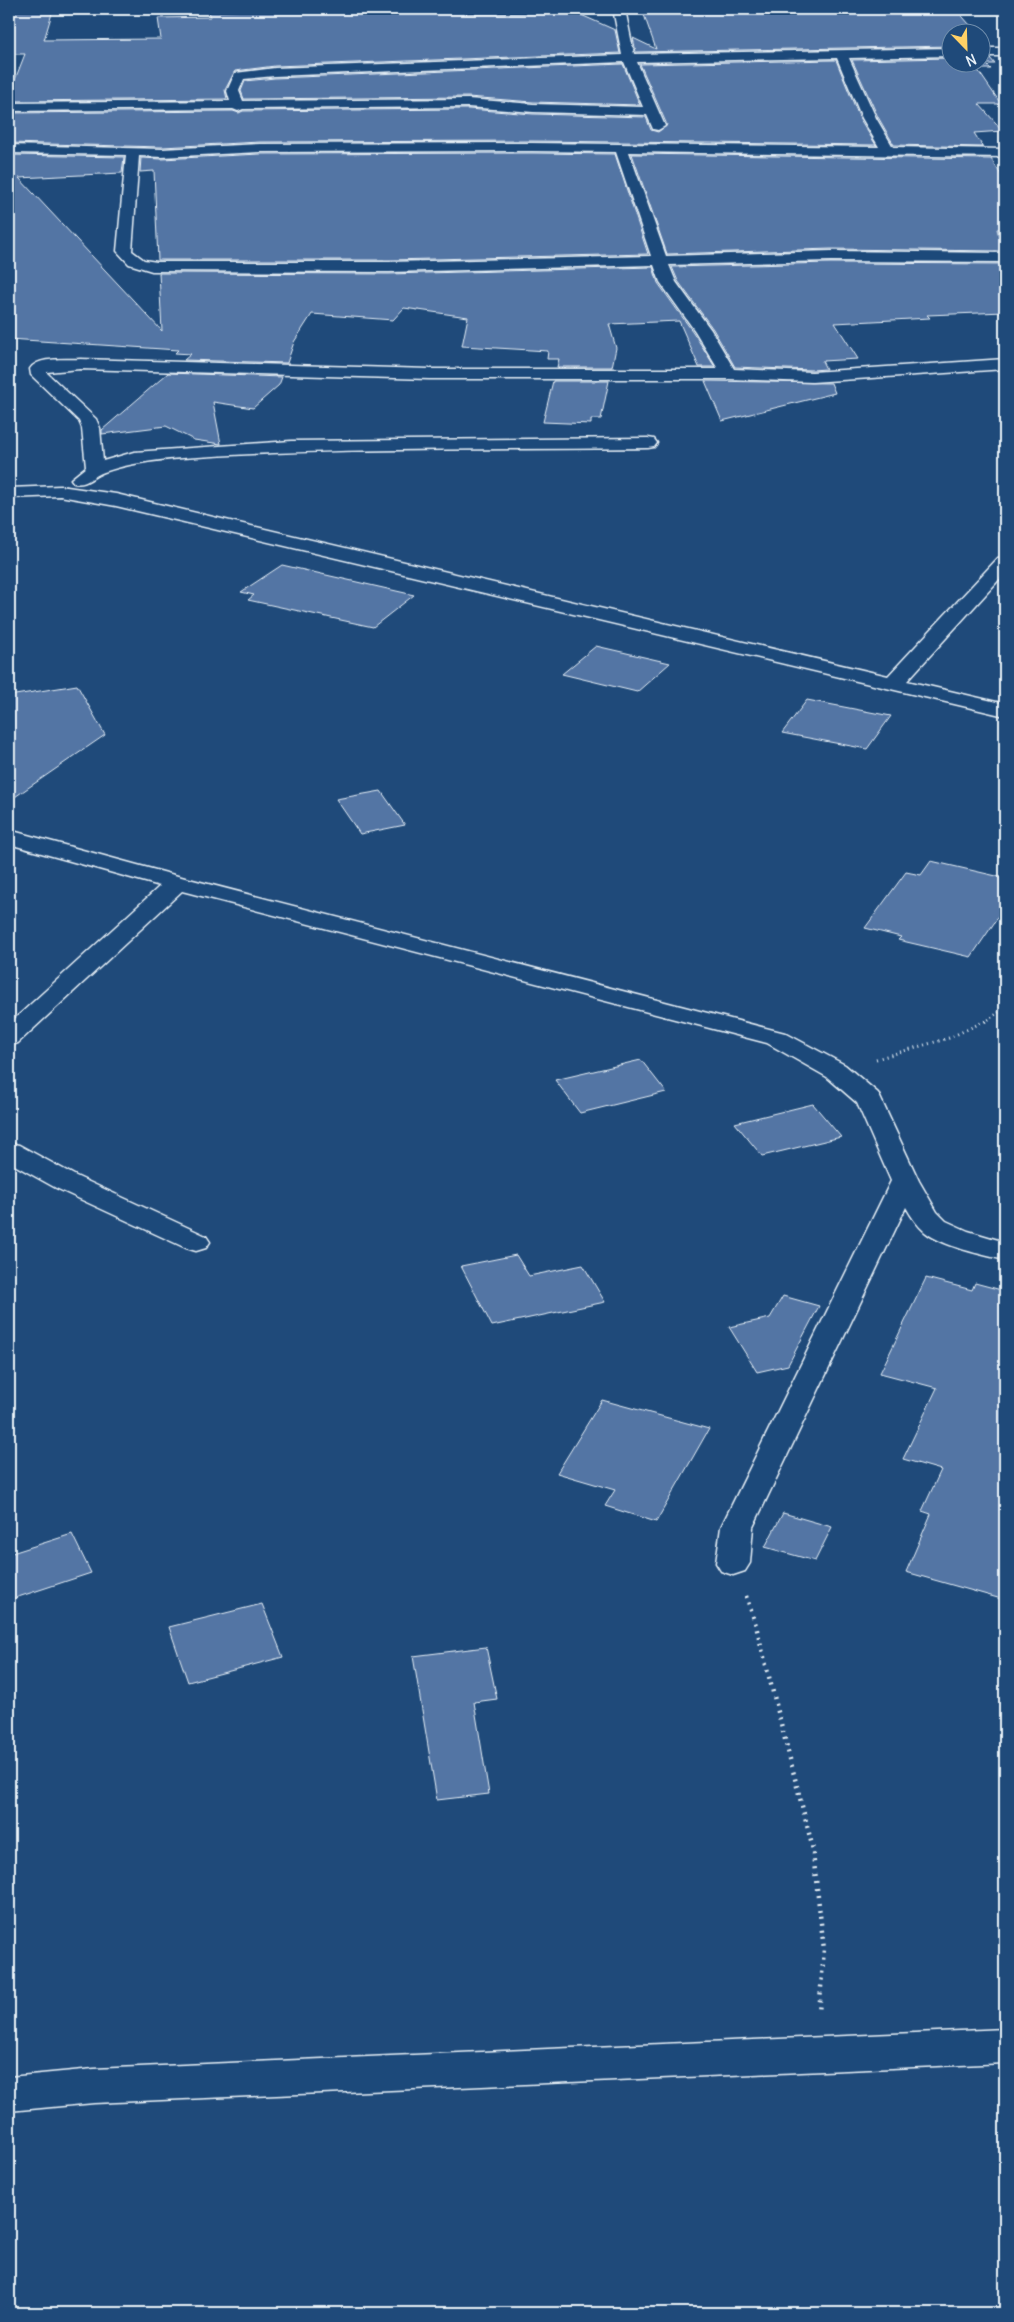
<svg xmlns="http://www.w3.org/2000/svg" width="1014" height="2322" font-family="Delius,sans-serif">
	<rect width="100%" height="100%" fill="#1f4a7a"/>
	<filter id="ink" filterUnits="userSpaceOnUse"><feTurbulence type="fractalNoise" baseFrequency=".02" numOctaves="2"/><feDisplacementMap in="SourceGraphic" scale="10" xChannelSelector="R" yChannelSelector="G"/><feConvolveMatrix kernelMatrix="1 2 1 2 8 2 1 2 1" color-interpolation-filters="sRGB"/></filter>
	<g filter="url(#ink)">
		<path fill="#5374a4" stroke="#e8f1f8" d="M271 9H466V14L546 13 551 9H561L570 10 615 30 620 53 275 66 235 71 225 90 227 99 9 101V95L25 54H9V11L53 10 44 40 161 39 158 18 211 17 209 12Z
			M642 9H956L976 32H952V46L636 52 633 38 656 49Z
			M952 58V62H982V58H990L995 64H986L991 69H977L1001 104H979L1003 131 974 133 983 147 894 145 878 117 852 60Z
			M836 60 860 119 876 145 532 141 260 142 162 147 9 143V113L233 111 239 113 243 111 468 109 533 114 646 117 651 130 658 132 667 125 640 64Z
			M623 64 640 105 533 102 468 97 244 99 241 91 245 81 275 78Z
			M532 153 615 154 648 254 389 260H158L154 171 140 172 141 158 162 159 260 154Z
			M632 154 991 159 1005 181V229H997L1003 251 831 249 667 254Z
			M9 155 124 157 122 173 19 178 162 331 159 273 389 274 653 267 658 283 693 332 715 367H699L679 321 609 324 616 348 612 367H557L559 359H547L548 351 462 346 468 317 404 308 393 320 312 314 294 342 287 363 184 360 191 354 175 353 178 350 9 339Z
			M831 263 1005 264V312L927 315 930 318 835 323 858 359 822 361 826 369 812 370 735 367 713 329 678 281 672 267Z
			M168 373 282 377 279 385 253 408 213 402 221 444 194 440 166 426 102 434V430Z
			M553 381H609L601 419H591V424L543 422Z
			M705 381 831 383 835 393 722 421Z
			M282 565 414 595 373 627 248 600 254 595 241 592Z
			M596 646 670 663 637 692 562 674Z
			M77 685 105 735 9 801V696Z
			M807 700 891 716 867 749 782 733Z
			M381 791 405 825 360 834 336 799Z
			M931 861 1005 878V907L971 957 898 940 901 937 865 928 906 872 921 875Z
			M641 1060 666 1092 580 1113 555 1080Z
			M813 1104 841 1137 762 1156 735 1123Z
			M516 1255 529 1276 583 1265 605 1302 492 1326 461 1266Z
			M926 1278 972 1290 975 1283 1005 1291V1600L906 1572 931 1514 922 1511 941 1470 903 1459 937 1388 880 1373Z
			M783 1296 819 1306 788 1365 757 1372 729 1327 770 1318Z
			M602 1400 709 1429 656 1522 605 1506 615 1490 557 1473Z
			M783 1513 832 1527 815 1561 765 1547Z
			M72 1534 91 1573 9 1600V1554Z
			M262 1604 283 1657 188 1682 169 1627Z
			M486 1647 497 1699 474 1702 489 1794 437 1800 413 1656Z"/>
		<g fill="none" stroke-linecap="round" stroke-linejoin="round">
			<g stroke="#e8f1f8" stroke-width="3">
				<path id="street" d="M613 9H625L634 54 952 48V56L849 58 876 118 893 147 1005 149V157L629 152 666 256 831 251 1005 253V262L831 261 669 265 676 282 711 330 734 369 812 372 1005 359V369L812 382 729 379H429L80 369 47 372V373L96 419 100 428 103 461 134 452 291 441 648 438 654 439 657 443 654 447 648 448C493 450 337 447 182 458 155 460 130 463 104 472 92 476 87 486 74 483L71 479 86 467 82 428 79 421 31 375 30 369C38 356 66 360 80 359L429 369H718L695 331 660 282 654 265 389 272 152 271 129 264 117 251 126 155 9 153V145L162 149 260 144 532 143 879 147 862 118 837 58 637 62 665 126 658 130 653 129 647 115 533 112 468 107 243 109 238 111 233 109 9 111V103L230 101 227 91 235 73 275 68 622 55ZM624 62 643 107 533 104 468 99 243 101 239 91 244 79 275 76ZM532 151 616 152 651 256 389 262H157L144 260 132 251 139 156 162 157 260 152Z
					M982 48H1005V56H982Z
					M60 486 116 494 888 676 998 558 1005 556V573L907 681 1005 704V716L116 506 60 496 9 498V488Z
					M9 830 185 878 785 1033 845 1065 878 1093 919 1181 937 1212 946 1221 968 1231 1005 1242V1260C983 1255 942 1246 925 1232 917 1225 911 1216 906 1207L753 1527 750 1563 745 1571 733 1575 721 1571 716 1563 721 1527 891 1181 857 1103 827 1077 767 1043 182 891 18 1043 9 1046V1024L160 886 9 844Z
					M9 1143 19 1145 76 1176 206 1236 210 1242 206 1248 196 1251 186 1248 56 1188 9 1162Z
					M1005 2029V2063L94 2103 9 2111V2077L94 2069Z"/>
			</g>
			<path stroke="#e8f1f8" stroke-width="2.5" stroke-dasharray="1 3" stroke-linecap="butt" d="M985 1022 1005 1008"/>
			<path stroke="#e8f1f8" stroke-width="3" stroke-dasharray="1 4" stroke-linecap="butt" d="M876 1059 949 1038 987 1020"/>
			<path stroke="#e8f1f8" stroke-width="4.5" stroke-dasharray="2 5" stroke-linecap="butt" d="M746 1596 755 1622 812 1845 824 1949 819 2013"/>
			<use href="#street" fill="#1f4a7a" fill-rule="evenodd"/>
		</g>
	</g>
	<rect width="1014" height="2322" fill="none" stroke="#1f4a7a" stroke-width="30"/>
	<rect x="15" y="15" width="984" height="2292" fill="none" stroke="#e8f1f8" stroke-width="2" filter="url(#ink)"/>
	<g transform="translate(966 48) rotate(157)"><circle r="24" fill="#1f4a7a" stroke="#6f8dac"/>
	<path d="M0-4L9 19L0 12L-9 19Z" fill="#ffd166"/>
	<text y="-8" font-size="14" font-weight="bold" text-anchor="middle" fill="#e8f1f8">N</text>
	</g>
</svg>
